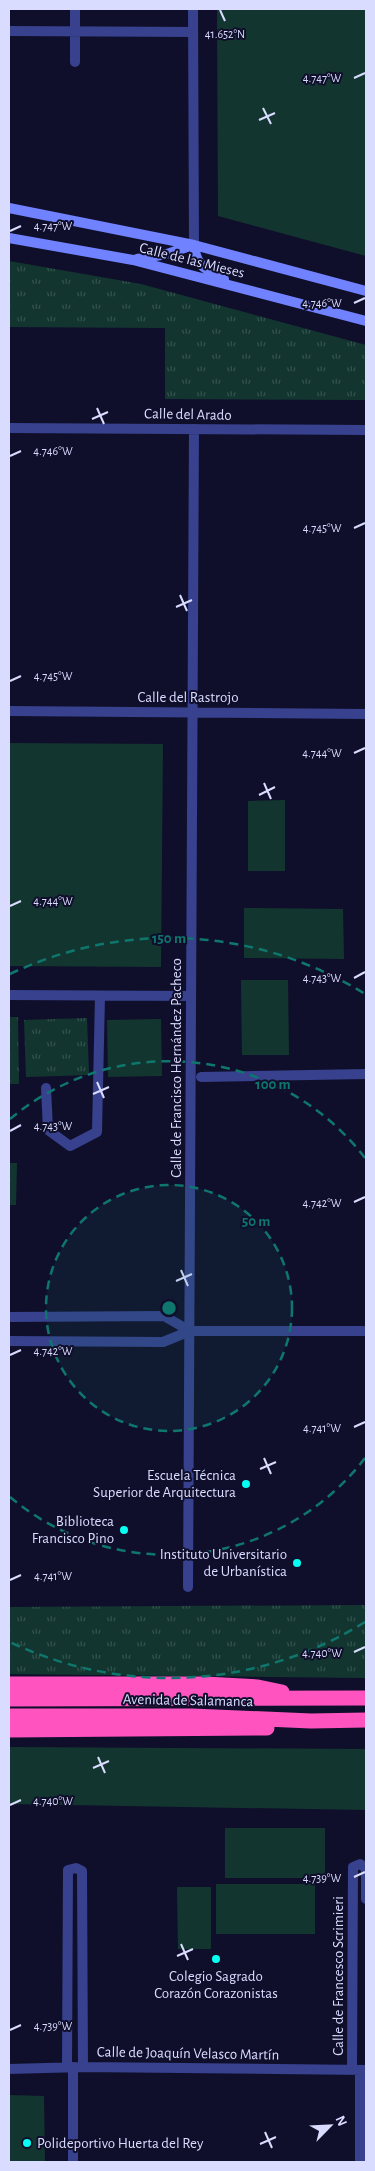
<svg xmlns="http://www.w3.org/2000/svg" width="375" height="2171" font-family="'Alegreya Sans',sans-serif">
	<defs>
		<pattern id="park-tufts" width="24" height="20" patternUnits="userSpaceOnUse" patternTransform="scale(1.25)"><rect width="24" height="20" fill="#12362f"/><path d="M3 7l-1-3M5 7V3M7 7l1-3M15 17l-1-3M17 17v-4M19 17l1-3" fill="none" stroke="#34524e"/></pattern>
	</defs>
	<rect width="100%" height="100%" fill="#100f2b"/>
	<path fill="#12362f" d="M217 9H366V256L218 216Z
		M9 743 163 744 161 967 9 966Z
		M285 800V871H248V801Z
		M244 908 343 909 344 959 244 958Z
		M241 980H288L289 1055H242Z
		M161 1019 162 1076 108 1077 107 1020Z
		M9 1747 366 1749V1810L9 1804Z
		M225 1828H325V1878H225Z
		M216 1884H315V1934H216Z
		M177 1887H211V1949H178Z
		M9 2095 44 2096 45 2162H9Z"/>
	<path fill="url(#park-tufts)" d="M9 261 141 284 366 345V400L165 399V328L9 327Z
		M9 1017H18L19 1084H9Z
		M87 1018 89 1075 26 1077 24 1020Z
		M9 1163H17L16 1205H9Z
		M366 1605V1678L9 1674V1607Z"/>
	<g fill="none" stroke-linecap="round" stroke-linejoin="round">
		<path stroke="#37418d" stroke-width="10" d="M193 9 194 245
			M9 31 193 32
			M75 62V9
			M9 428 366 430
			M9 711 366 714
			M9 995 191 996
			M201 1077 366 1074
			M46 1088 48 1130 70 1146 97 1132 100 996
			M9 1317 164 1316 190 1331
			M9 1341 163 1342 190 1331H366
			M188 1587 194 429
			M67 2067 68 1870 76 1868 82 1871 83 2067
			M9 2069 83 2067 366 2070
			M352 2070 353 1867 360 1864 366 1868V1899
			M73 2162V2067
			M360 2162V2070"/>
		<path stroke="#7082ff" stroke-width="10" d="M9 208 194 245 366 291
			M9 238 133 260 366 321
			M194 245C196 267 206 269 224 279
			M137 259 167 254 193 245"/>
		<path stroke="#ff54c0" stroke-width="15" d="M9 1684H205L258 1687 282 1692
			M9 1699 366 1698
			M9 1716H192L311 1721 366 1720
			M9 1730 267 1728"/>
	</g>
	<path fill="none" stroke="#d9dbff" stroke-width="2" d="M220 10 225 21M354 78 365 73M263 108 271 124M259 120 275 113M10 231 21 226M354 303 365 298M97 408 104 424M92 419 108 412M10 456 21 451M354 528 365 523M180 595 187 611M176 607 192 600M10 681 21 676M354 753 365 748M264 783 271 799M259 795 275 787M10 906 21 901M354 978 365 972M97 1082 104 1098M93 1094 109 1087M10 1131 21 1125M354 1202 365 1197M181 1270 188 1286M176 1281 192 1274M10 1355 21 1350M354 1427 365 1422M264 1458 271 1474M260 1469 276 1462M10 1580 21 1575M354 1652 365 1647M98 1757 105 1773M93 1768 109 1761M10 1805 21 1800M354 1877 365 1872M181 1944 188 1960M177 1956 193 1949M10 2030 21 2025M265 2132 272 2148M260 2144 276 2137"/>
	<circle cx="169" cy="1308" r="123" fill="#0f766e" fill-opacity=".12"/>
	<g fill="none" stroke="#0f766e" stroke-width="2.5" stroke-dasharray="9 6">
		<circle cx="169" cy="1308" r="123"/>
		<path d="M365 1458A247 247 0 0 1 10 1497M10 1119A247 247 0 0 1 365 1158"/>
		<path d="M365 1622A370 370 0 0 1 10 1642M10 974A370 370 0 0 1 365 994"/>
	</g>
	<g fill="#05fff3" stroke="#100f2b" stroke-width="2">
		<circle cx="246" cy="1484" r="5"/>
		<circle cx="124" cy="1530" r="5"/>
		<circle cx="297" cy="1563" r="5"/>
		<circle cx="216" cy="1959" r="5"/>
		<circle cx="27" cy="2143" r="5"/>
	</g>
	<g text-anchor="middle" stroke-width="4" stroke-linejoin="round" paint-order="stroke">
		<g font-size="15" fill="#d9dbff" stroke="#100f2b">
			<text transform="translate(192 260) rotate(14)" y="5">Calle de las Mieses</text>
			<text transform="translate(188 414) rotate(1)" y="5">Calle del Arado</text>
			<text x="188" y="702">Calle del Rastrojo</text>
			<text transform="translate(176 1068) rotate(-90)" y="5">Calle de Francisco Hernández Pacheco</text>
			<text transform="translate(188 1700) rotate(1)" y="5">Avenida de Salamanca</text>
			<text transform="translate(338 1976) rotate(-90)" y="5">Calle de Francesco Scrimieri</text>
			<text transform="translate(188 2053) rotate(1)" y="5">Calle de Joaquín Velasco Martín</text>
		</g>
		<g font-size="15" fill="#d9dbff" stroke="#100f2b" text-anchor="end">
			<text x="236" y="1480">Escuela Técnica<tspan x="236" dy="17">Superior de Arquitectura</tspan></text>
			<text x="114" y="1526">Biblioteca<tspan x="114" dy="17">Francisco Pino</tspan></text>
			<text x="287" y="1559">Instituto Universitario<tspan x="287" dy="17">de Urbanística</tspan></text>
			<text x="216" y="1981" text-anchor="middle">Colegio Sagrado<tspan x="216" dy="17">Corazón Corazonistas</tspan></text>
			<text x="37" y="2148" text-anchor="start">Polideportivo Huerta del Rey</text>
		</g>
	</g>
	<g font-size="12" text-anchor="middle" fill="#d9dbff" stroke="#100f2b" stroke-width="4" stroke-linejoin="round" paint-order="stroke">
		<text x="225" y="38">41.652°N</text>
		<text x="322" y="82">4.747°W</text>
		<text x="53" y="230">4.747°W</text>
		<text x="322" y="307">4.746°W</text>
		<text x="53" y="455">4.746°W</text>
		<text x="322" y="532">4.745°W</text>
		<text x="53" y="680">4.745°W</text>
		<text x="322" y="757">4.744°W</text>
		<text x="53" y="905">4.744°W</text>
		<text x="322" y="982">4.743°W</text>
		<text x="53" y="1130">4.743°W</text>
		<text x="322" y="1207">4.742°W</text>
		<text x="53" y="1355">4.742°W</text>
		<text x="322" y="1432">4.741°W</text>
		<text x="53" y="1580">4.741°W</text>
		<text x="322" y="1657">4.740°W</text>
		<text x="53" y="1805">4.740°W</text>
		<text x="322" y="1882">4.739°W</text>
		<text x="53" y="2030">4.739°W</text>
	</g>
	<circle cx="169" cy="1308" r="8" fill="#0f766e" stroke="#100f2b" stroke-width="2.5"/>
	<g font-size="15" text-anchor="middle" font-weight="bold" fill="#0f766e" stroke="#100f2b" stroke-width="4" stroke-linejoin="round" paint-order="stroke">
		<text x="169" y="943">150 m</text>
		<text x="273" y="1089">100 m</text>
		<text x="256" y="1226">50 m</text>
	</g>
	<rect width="375" height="2171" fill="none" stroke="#d9dbff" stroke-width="20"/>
	<g transform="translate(330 2126) rotate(66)" stroke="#100f2b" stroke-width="4" paint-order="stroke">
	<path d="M0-4L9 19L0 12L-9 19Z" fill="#d9dbff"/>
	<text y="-8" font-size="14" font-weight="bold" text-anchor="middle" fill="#d9dbff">N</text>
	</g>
</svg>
